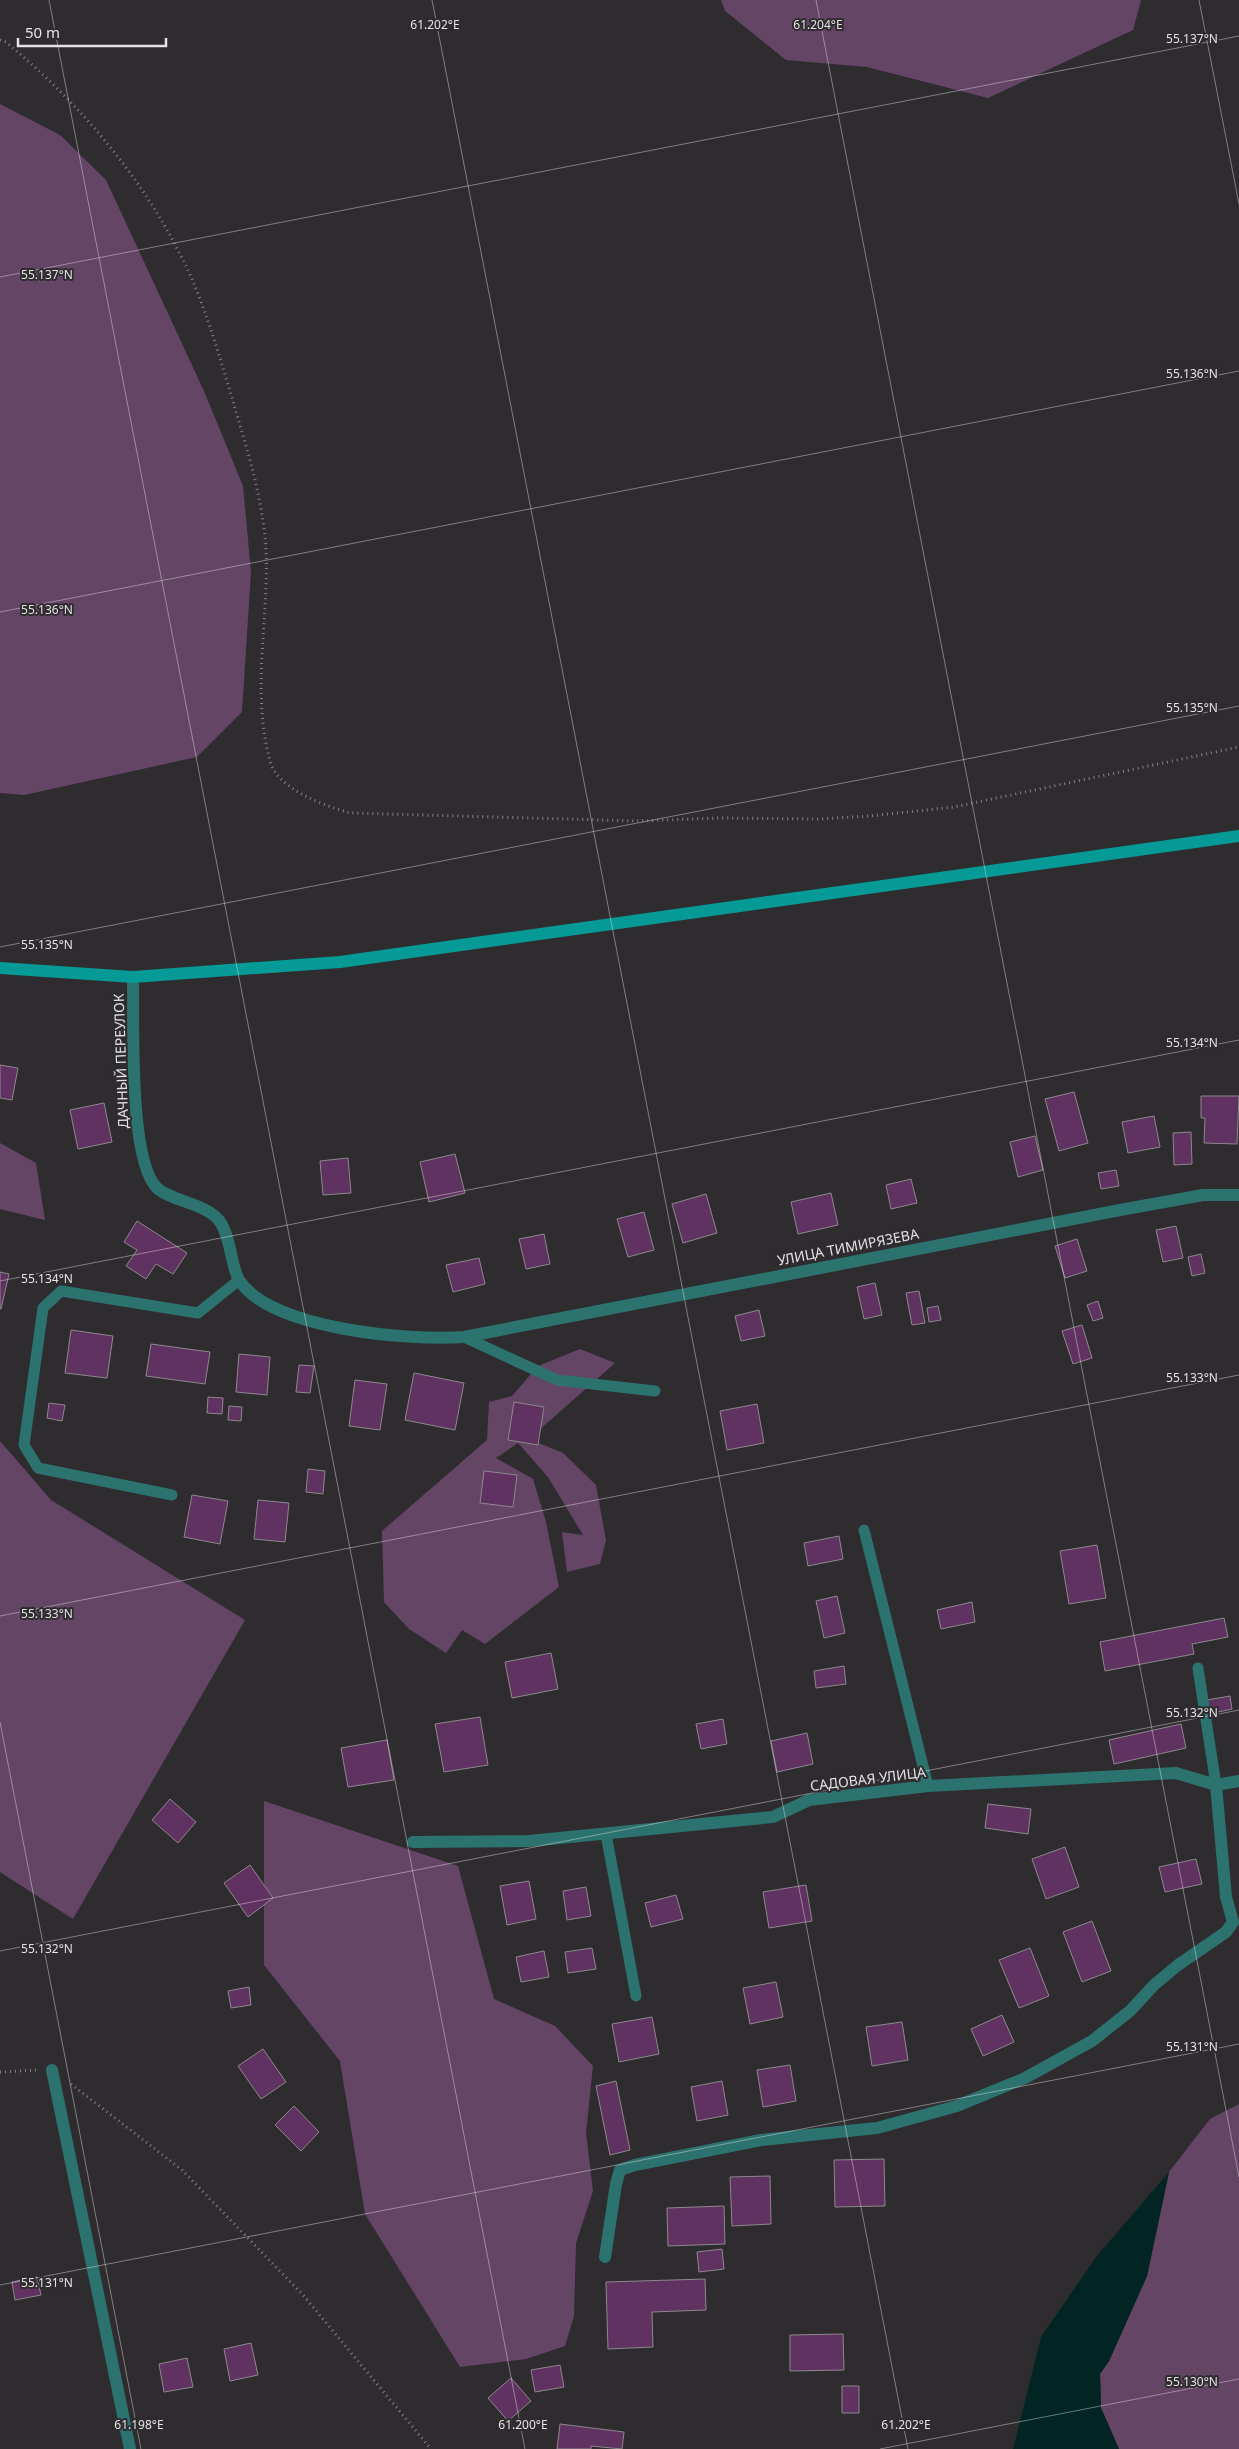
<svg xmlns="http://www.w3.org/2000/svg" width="1239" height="2449" font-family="'Noto Sans',sans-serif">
	<rect width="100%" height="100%" fill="#2f2c2f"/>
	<path fill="#654566" d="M721 0H1141L1133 30 988 98 867 67 786 60 725 11Z
		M0 104 60 135 106 180 204 391 243 486 251 572 242 712 197 757 24 795 0 793Z
		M0 1143 36 1163 45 1220 0 1209Z
		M580 1349 615 1363 529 1439 563 1453 596 1485 606 1540 600 1564 567 1572 562 1532 583 1535 548 1477 518 1443 496 1458 533 1479 546 1522 559 1587 485 1644 462 1630 446 1653 409 1629 384 1602 382 1531 487 1440 489 1402 512 1396 538 1366Z
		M0 1441 51 1500 245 1620 73 1919 0 1872Z
		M264 1801 458 1866 494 1999 555 2026 593 2066 586 2133 593 2191 576 2243 574 2316 565 2346 526 2359 460 2367 365 2214 340 2061 264 1965Z
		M1239 2104V2449H1119L1101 2408 1100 2374 1109 2361 1147 2276 1169 2172 1210 2119Z"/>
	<path fill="#022422" d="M1169 2172 1147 2276 1109 2361 1100 2374 1101 2408 1119 2449H1013L1041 2337 1096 2257Z"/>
	<path fill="#603262" stroke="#8c898c" d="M0 1065 18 1068 12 1100 0 1098Z
		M1074 1092 1088 1143 1059 1151 1045 1099Z
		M1201 1096H1239L1237 1144 1204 1143 1205 1118H1201Z
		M104 1103 112 1142 78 1149 70 1110Z
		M1154 1116 1160 1147 1128 1153 1122 1122Z
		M1191 1132 1192 1164 1174 1165 1173 1133Z
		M1035 1136 1043 1170 1018 1177 1010 1142Z
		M455 1154 465 1193 429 1202 420 1162Z
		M348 1158 351 1193 323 1195 320 1161Z
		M1116 1170 1119 1186 1101 1189 1098 1173Z
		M911 1179 917 1203 891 1209 886 1185Z
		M831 1193 838 1225 798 1234 791 1202Z
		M706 1194 717 1233 683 1243 672 1204Z
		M644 1212 654 1250 628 1257 617 1219Z
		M137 1221 187 1253 173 1274 156 1264 146 1279 126 1266 137 1250 124 1242Z
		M1176 1226 1183 1258 1163 1262 1156 1230Z
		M544 1234 550 1264 526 1269 519 1239Z
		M1077 1239 1087 1271 1065 1278 1055 1246Z
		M1201 1254 1205 1273 1192 1276 1188 1257Z
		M479 1258 485 1284 453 1292 446 1265Z
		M0 1272 9 1274 1 1309H0Z
		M875 1283 882 1315 864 1319 857 1287Z
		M919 1291 925 1323 912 1325 906 1293Z
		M1098 1301 1103 1318 1093 1321 1087 1305Z
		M938 1306 941 1320 929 1322 927 1308Z
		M759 1310 765 1336 741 1341 735 1316Z
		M1082 1325 1092 1358 1073 1364 1062 1331Z
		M71 1330 113 1336 107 1378 65 1373Z
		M151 1344 210 1352 205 1384 146 1376Z
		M239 1354 270 1357 267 1395 236 1392Z
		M299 1365 314 1366 310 1393 296 1392Z
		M414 1373 464 1383 455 1430 405 1420Z
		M355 1380 387 1384 380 1430 349 1426Z
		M208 1397 223 1398 222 1414 207 1413Z
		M514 1402 544 1407 538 1445 508 1440Z
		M49 1403 65 1405 62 1421 47 1418Z
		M757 1404 764 1443 727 1450 720 1411Z
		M229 1406 242 1407 241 1421 228 1420Z
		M308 1469 325 1471 323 1494 306 1492Z
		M484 1471 517 1475 513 1507 480 1503Z
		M192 1495 228 1501 220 1544 184 1537Z
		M258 1500 289 1503 285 1542 254 1539Z
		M839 1536 843 1559 808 1566 804 1543Z
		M1097 1545 1106 1598 1069 1604 1060 1551Z
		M837 1596 845 1633 824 1638 816 1601Z
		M972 1602 975 1622 941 1629 937 1610Z
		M1224 1618 1228 1637 1192 1644 1194 1654 1105 1671 1100 1642Z
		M551 1653 558 1689 512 1698 505 1662Z
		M844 1666 846 1684 816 1688 814 1671Z
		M1230 1696 1232 1709 1204 1715 1201 1701Z
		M480 1717 488 1765 444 1772 435 1724Z
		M723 1719 727 1744 701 1749 696 1724Z
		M1181 1724 1186 1748 1114 1764 1109 1740Z
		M807 1733 813 1764 777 1772 771 1741Z
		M387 1740 394 1780 348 1787 341 1748Z
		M170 1799 196 1822 178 1843 152 1820Z
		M988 1804 1031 1809 1028 1834 985 1828Z
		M1065 1847 1079 1887 1046 1899 1032 1859Z
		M1196 1859 1202 1884 1165 1892 1159 1867Z
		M250 1865 273 1898 248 1917 224 1883Z
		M529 1881 536 1919 507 1925 500 1886Z
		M806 1885 812 1921 769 1928 763 1892Z
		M586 1887 591 1916 567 1920 563 1891Z
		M676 1895 683 1919 651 1927 645 1903Z
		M1092 1921 1111 1971 1082 1982 1063 1932Z
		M592 1948 596 1969 568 1973 565 1952Z
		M1030 1948 1049 1996 1019 2008 999 1960Z
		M544 1951 549 1977 521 1982 516 1957Z
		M776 1982 783 2017 750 2024 743 1988Z
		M249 1987 251 2005 231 2008 228 1991Z
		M1002 2015 1014 2042 983 2056 971 2029Z
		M652 2017 659 2054 619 2062 612 2024Z
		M902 2022 908 2060 872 2066 866 2027Z
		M263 2049 286 2082 261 2099 238 2066Z
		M790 2065 796 2101 763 2107 757 2070Z
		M616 2081 630 2150 610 2155 596 2086Z
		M722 2081 728 2115 697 2121 691 2087Z
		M294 2106 319 2132 301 2151 275 2125Z
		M884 2159 885 2206 835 2207 834 2160Z
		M770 2176 771 2224 732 2226 730 2177Z
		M724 2206 725 2244 668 2246 667 2208Z
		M722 2249 724 2269 699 2272 697 2252Z
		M37 2277 41 2295 15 2300 12 2282Z
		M705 2279 706 2310 652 2312 653 2347 608 2349 606 2282Z
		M843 2334 844 2370 790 2371V2335Z
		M251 2343 258 2375 230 2381 224 2349Z
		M187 2358 193 2387 164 2392 159 2364Z
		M560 2365 564 2387 535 2392 531 2370Z
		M511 2378 531 2401 508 2421 488 2398Z
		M842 2386H859V2413H842Z
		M560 2424 624 2432 622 2449 591 2446V2449H557Z"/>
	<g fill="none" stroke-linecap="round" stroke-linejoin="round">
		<path stroke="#858385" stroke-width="3" stroke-dasharray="1 4" stroke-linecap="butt" d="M0 40 6 42C83 106 150 186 191 277 208 316 222 364 234 405 248 452 263 500 266 550 269 619 251 692 270 761 278 790 324 805 350 813L637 821 720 818 818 819 870 816 954 807 1239 747
			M0 2072 37 2070
			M71 2084 182 2170 303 2295 431 2449"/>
		<path stroke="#2c7370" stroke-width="11" d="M464 1337 557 1380 655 1391
			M172 1495 38 1468 24 1445 43 1308 61 1291 198 1313 239 1280
			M864 1530 928 1786
			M1198 1668 1216 1785
			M606 1834 636 1996"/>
		<path stroke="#2c7370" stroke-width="12" d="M133 977C134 1019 128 1163 158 1189 174 1202 209 1204 221 1223 231 1239 231 1266 239 1280 271 1330 411 1341 464 1337L1120 1210 1203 1195H1239
			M413 1842 529 1841 773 1817 809 1800 928 1786 1176 1773 1216 1785 1239 1781
			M52 2070 130 2449
			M605 2257 616 2184 620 2170 635 2165 761 2140 877 2128 957 2106 1025 2078 1092 2041 1130 2011 1154 1985 1178 1965 1226 1932 1233 1922 1226 1897 1216 1785"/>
		<path stroke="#059a95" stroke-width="12" d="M0 968 133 977 340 962 1239 836"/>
	</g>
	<path fill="none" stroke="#e4e2e4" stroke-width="1" stroke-opacity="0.45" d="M49 0 525 2449M432 0 908 2449M816 0 1239 2177M1199 0 1239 204M0 277 1239 36M0 612 1239 371M0 947 1239 706M0 1281 1239 1040M0 1616 1239 1375M0 1722 141 2449M0 1951 1239 1710M0 2285 1239 2044M880 2449 1239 2379"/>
	<g text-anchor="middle" stroke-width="4" stroke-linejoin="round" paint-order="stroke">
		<g font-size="14" fill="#e4e2e4" stroke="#2f2c2f">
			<text transform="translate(121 1061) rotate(-92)" y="5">ДАЧНЫЙ ПЕРЕУЛОК</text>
			<text transform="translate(848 1247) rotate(-11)" y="5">УЛИЦА ТИМИРЯЗЕВА</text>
			<text transform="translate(868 1779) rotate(-7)" y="5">САДОВАЯ УЛИЦА</text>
		</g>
	</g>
	<g font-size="12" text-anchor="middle" fill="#e4e2e4" stroke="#2f2c2f" stroke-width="4" stroke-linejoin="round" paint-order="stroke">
		<text x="435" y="29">61.202°E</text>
		<text x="818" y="29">61.204°E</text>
		<text x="1192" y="43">55.137°N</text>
		<text x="47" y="279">55.137°N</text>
		<text x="1192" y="378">55.136°N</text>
		<text x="47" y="614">55.136°N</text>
		<text x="1192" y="712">55.135°N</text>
		<text x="47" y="949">55.135°N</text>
		<text x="1192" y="1047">55.134°N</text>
		<text x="47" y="1283">55.134°N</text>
		<text x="1192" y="1382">55.133°N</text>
		<text x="47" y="1618">55.133°N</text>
		<text x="1192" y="1717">55.132°N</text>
		<text x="47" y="1953">55.132°N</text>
		<text x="1192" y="2051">55.131°N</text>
		<text x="47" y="2287">55.131°N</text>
		<text x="1192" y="2386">55.130°N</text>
		<text x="139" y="2429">61.198°E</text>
		<text x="523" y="2429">61.200°E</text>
		<text x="906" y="2429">61.202°E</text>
	</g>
	<path d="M18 38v8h148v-8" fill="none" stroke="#e4e2e4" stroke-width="2.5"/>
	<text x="25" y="38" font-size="15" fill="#e4e2e4" stroke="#2f2c2f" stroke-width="4" paint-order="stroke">50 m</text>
</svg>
